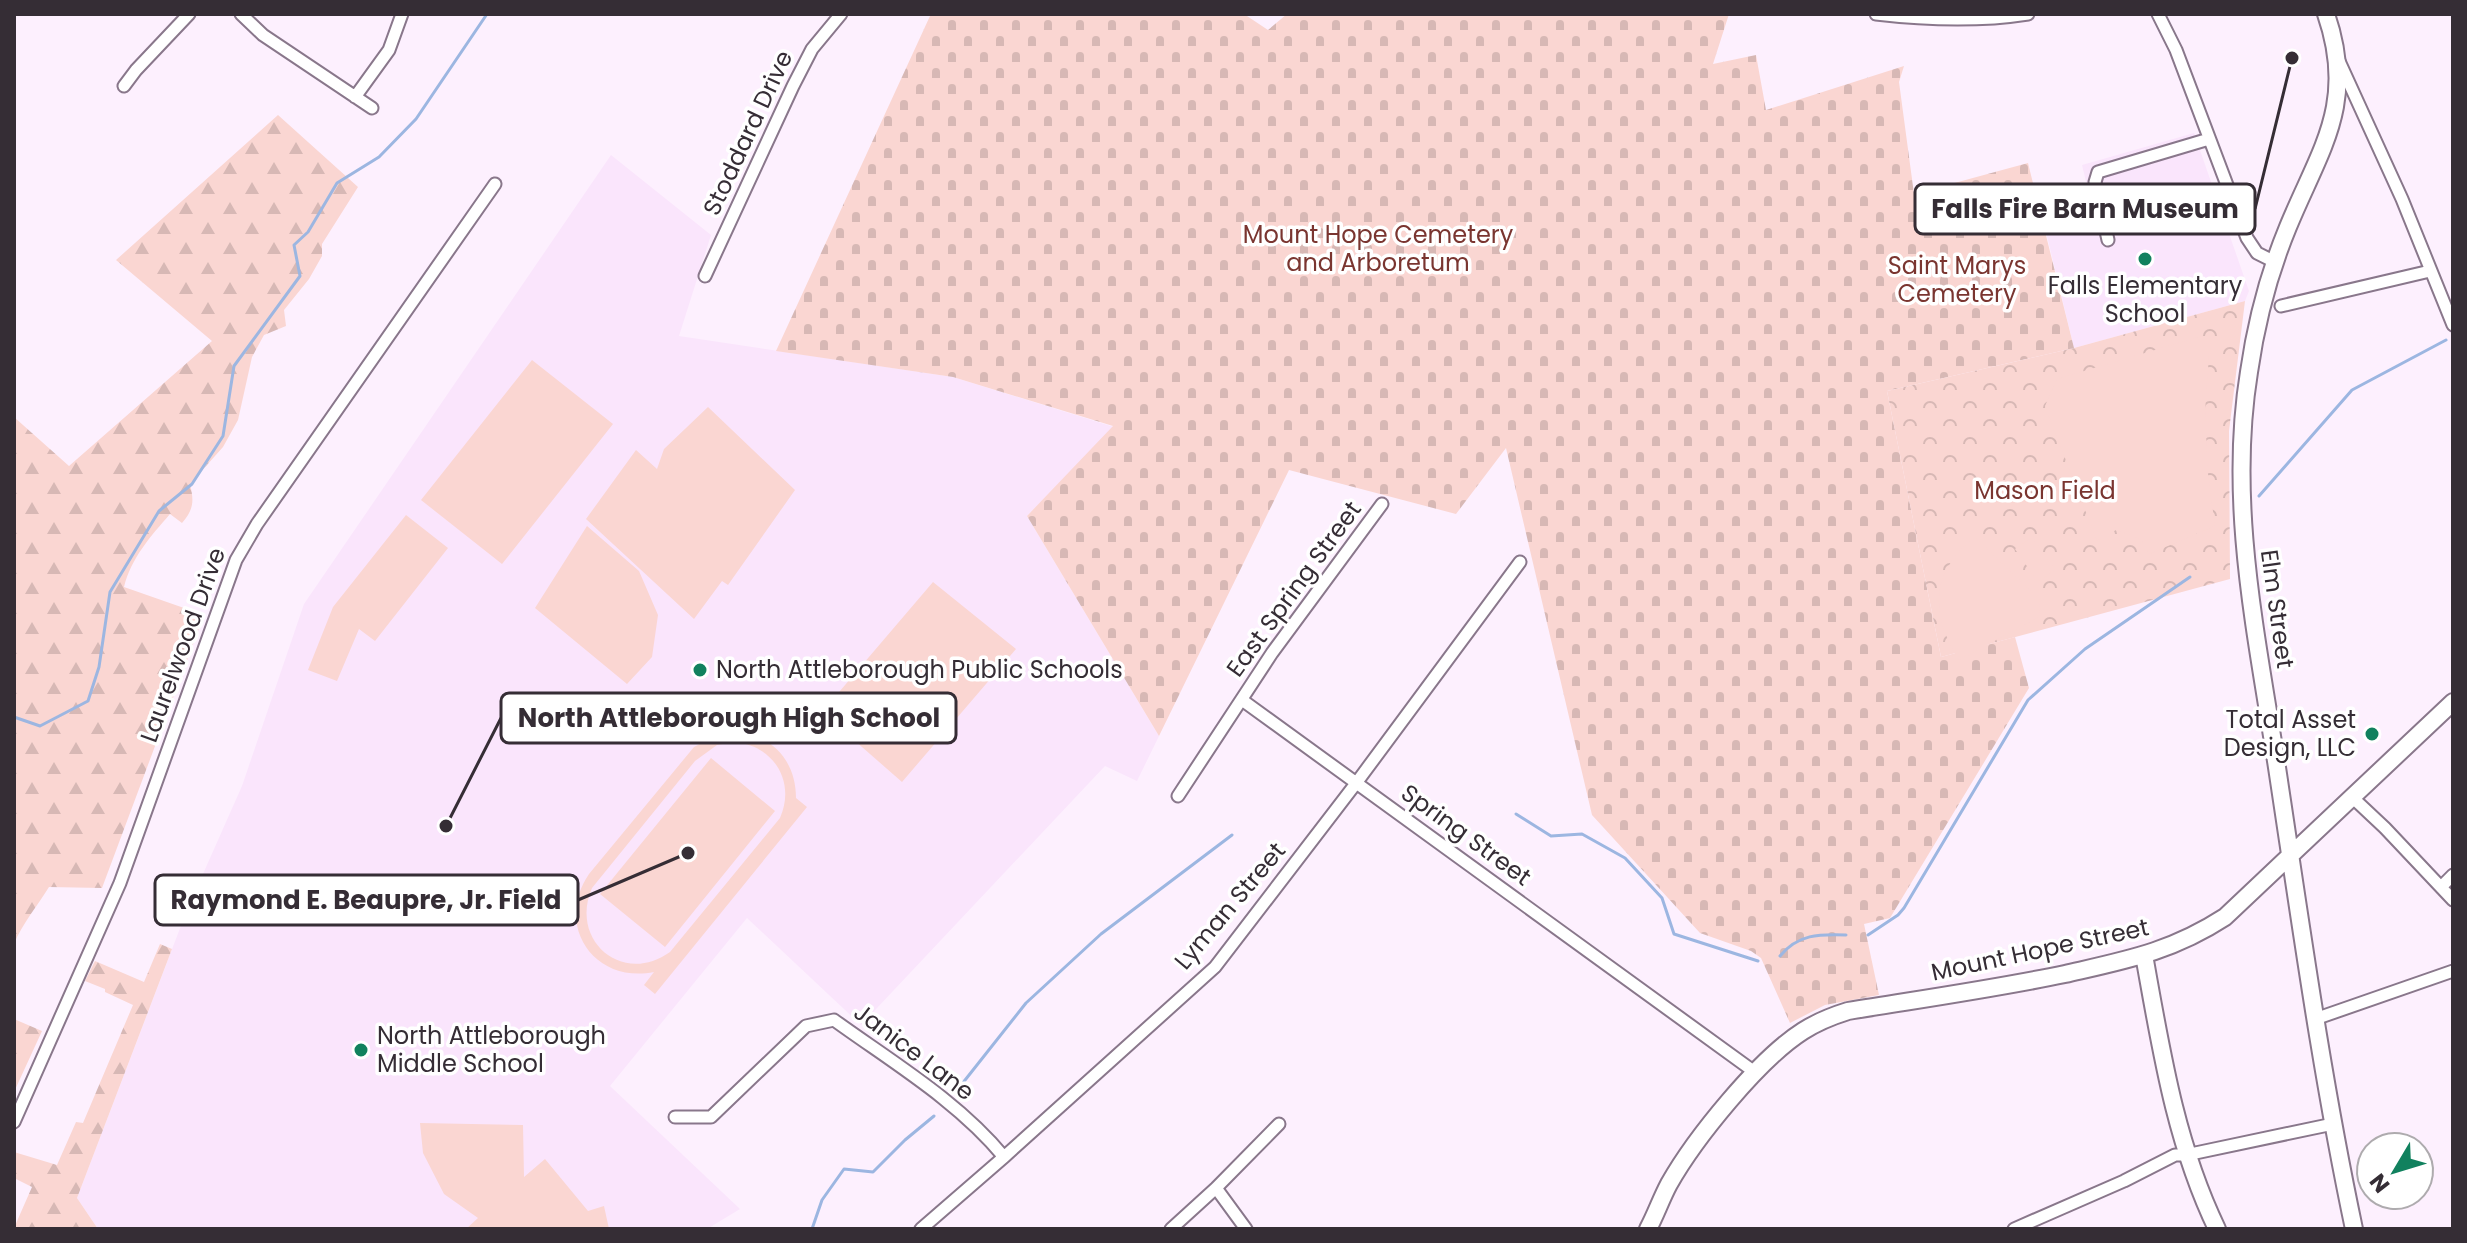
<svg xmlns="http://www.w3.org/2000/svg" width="2467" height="1243" font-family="Poppins,sans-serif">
	<defs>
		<pattern id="forest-firs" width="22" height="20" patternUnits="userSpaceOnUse" patternTransform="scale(2)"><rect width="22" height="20" fill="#fad6d2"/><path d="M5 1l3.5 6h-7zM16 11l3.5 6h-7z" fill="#d7b8b5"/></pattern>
		<pattern id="cemetery-stones" width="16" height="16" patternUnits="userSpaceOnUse" patternTransform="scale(2)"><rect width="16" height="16" fill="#fad6d2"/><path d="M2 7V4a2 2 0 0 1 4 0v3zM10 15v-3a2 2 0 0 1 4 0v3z" fill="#d7b8b5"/></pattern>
		<pattern id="park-crowns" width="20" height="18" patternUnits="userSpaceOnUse" patternTransform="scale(2)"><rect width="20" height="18" fill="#fad6d2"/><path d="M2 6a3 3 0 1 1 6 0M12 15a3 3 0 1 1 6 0" fill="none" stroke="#d7b8b5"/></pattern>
	</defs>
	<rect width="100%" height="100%" fill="#fdf0fe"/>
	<path fill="#fae5fc" d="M2194 133 2249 291 2245 301 2074 348 2045 228 2094 215 2082 165Z
		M611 155 711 235 679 336 953 377 1114 427 1027 516 1159 736 1137 781 1105 766 861 1025 747 918 610 1086 740 1209 707 1229H98L77 1198 187 910 242 786 304 604Z"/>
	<path fill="url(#forest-firs)" d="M278 115 358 187 322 244V256L309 279 284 310 286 326 264 335 252 357 238 420 223 447 190 484C194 501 194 509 182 523L170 514C151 536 131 558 124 587L204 615 102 888 49 887C38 905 22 924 14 944V417L69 466 212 341 116 260Z
		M160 944 172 949 77 1198 98 1229H16L14 1228 32 1187 14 1178V1152L57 1165 76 1122 83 1123 133 1005 105 992V989L85 981 95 961 144 982Z
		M14 1019 42 1031 14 1092Z"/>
	<path fill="url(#cemetery-stones)" d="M934 14H1244L1268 30 1287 14H1729L1713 64 1756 55 1766 110 1904 66 1899 82 1914 194 2028 163 2074 348 1887 391 1941 657 2015 637 2029 688 1890 918 1864 924 1879 995 1825 1005 1790 1023 1761 958 1751 951 1700 933 1592 815 1506 448 1456 514 1289 470 1159 736 1027 516 1113 426 953 377 776 351 930 16Z"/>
	<path fill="url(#park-crowns)" d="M2245 301 2229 431 2230 579 1941 657 1887 391 2074 348Z"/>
	<path fill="#fad6d2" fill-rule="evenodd" d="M2202 336 2209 354 2205 412 2208 474 2215 526 2149 554 2141 539 2116 530 2097 541 2045 406 2057 379Z
		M532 360 613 424 502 564 421 500Z
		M708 407 795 490 728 585 722 581 694 619 586 519 636 450 657 469 664 449Z
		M406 515 448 548 375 641 359 629 337 681 308 670 333 607Z
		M587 526 639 571 658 615 652 657 627 684 535 608Z
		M1975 537 2040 600 2039 617 1959 660C1930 614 1930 572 1975 537Z
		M2032 537 2055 570 2038 582 2015 549Z
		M933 582 1016 649 902 782 822 712Z
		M741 732C776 738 796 764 796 798L807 807 655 994 644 985 654 972C594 984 554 925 589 874L694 747 721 733ZM734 742C774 745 796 782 780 818L670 952C623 986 569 941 592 888L695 761 717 745Z
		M711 758 775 811 665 947 600 894Z
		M420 1123 523 1125 524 1177 545 1159 588 1211 604 1206 609 1229H466L478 1218 444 1194 423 1153Z"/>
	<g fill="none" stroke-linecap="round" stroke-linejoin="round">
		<path stroke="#9cb6e1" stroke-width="3" d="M2259 496 2352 390 2446 340
			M14 717 40 726 88 701 99 667 110 592 159 511 192 484 223 436 234 366 300 276 294 245 308 232 337 183 379 157 416 119 487 14
			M1516 814 1551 836 1582 834 1625 858 1662 898 1674 934 1758 961
			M1868 935 1898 915 1904 908 2028 700 2085 649 2190 577
			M1780 956C1798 934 1819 934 1846 935
			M958 1089 1026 1003 1101 934 1232 835
			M812 1229 822 1200 844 1169 873 1172 905 1140 934 1116"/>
		<g stroke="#89778b" stroke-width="15">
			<path id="street" d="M241 14 263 35 372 108
				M1876 14C1927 20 1977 22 2028 14
				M2158 14 2176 50 2247 238 2257 253 2275 262
				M2339 61 2402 199 2453 325
				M124 86 136 70 189 14
				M355 97 389 50 402 14
				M2108 240 2095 182 2098 172 2209 139
				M705 276 793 86 812 49 841 14
				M2281 306 2430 271
				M1242 700 1756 1073
				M1178 796 1272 653 1382 504
				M2352 797 2385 828 2453 900
				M2441 887 2453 875
				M2315 1019 2453 971
				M675 1117H711L806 1026 834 1020C892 1062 958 1101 1004 1157
				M14 1122 120 883 236 560 257 524 495 184
				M1216 1188 1246 1229
				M921 1229 1004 1157 1215 967 1357 782 1520 562
				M1171 1229 1216 1188 1279 1124
				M2014 1229 2124 1181 2175 1155H2186L2333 1124"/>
		</g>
		<g stroke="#89778b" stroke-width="20">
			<path id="secondary" d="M2326 14C2357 104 2320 149 2288 227 2269 273 2256 323 2249 372 2227 507 2258 641 2278 774 2301 926 2322 1078 2354 1229
				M2144 955C2161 1049 2175 1142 2217 1229
				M1648 1229C1656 1214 1661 1199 1669 1184 1695 1138 1759 1059 1803 1031 1817 1022 1832 1016 1848 1011 1921 999 1993 989 2065 974 2126 960 2171 952 2225 917L2453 702"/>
		</g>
		<use href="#street" stroke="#fff" stroke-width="11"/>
		<use href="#secondary" stroke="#fff" stroke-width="16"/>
	</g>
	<g fill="#11815e" stroke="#fff" stroke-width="3">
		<circle cx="2145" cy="259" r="8"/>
		<circle cx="700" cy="670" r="8"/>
		<circle cx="2372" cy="734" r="8"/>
		<circle cx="361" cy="1050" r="8"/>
	</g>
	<g text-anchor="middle" stroke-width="7" stroke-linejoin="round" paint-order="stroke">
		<g font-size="24" fill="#352d35" stroke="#fff">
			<text transform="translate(748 133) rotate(-65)" y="8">Stoddard Drive</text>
			<text transform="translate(1294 589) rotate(-54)" y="8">East Spring Street</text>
			<text transform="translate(2277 609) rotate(82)" y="8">Elm Street</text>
			<text transform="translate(183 645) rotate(-70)" y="8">Laurelwood Drive</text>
			<text transform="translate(1466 835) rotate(36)" y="8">Spring Street</text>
			<text transform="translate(1230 906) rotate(-50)" y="8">Lyman Street</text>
			<text transform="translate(2040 950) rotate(-12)" y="8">Mount Hope Street</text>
			<text transform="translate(914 1052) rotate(37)" y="8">Janice Lane</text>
		</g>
		<g font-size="24" fill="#7a3530" stroke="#fff">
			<text x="1378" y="243">Mount Hope Cemetery<tspan x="1378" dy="28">and Arboretum</tspan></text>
			<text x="1957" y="274">Saint Marys<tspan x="1957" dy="28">Cemetery</tspan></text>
			<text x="2045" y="499">Mason Field</text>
		</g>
		<g font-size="24" fill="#352d35" stroke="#fff" text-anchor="start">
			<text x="2145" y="294" text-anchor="middle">Falls Elementary<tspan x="2145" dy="28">School</tspan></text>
			<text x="716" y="678">North Attleborough Public Schools</text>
			<text x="2356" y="728" text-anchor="end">Total Asset<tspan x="2356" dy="28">Design, LLC</tspan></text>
			<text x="377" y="1044">North Attleborough<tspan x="377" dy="28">Middle School</tspan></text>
		</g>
	</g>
	<path fill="none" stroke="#352d35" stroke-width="3" d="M2292 58L2255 209M446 826L501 718M688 853L578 900"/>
	<g fill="#352d35" stroke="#fff" stroke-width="3">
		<circle cx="2292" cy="58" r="8"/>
		<circle cx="446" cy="826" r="8"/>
		<circle cx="688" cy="853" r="8"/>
	</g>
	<g fill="#fff" stroke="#352d35" stroke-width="3">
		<rect x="1915" y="184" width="340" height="50" rx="8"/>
		<rect x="501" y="693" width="455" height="50" rx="8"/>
		<rect x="155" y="875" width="423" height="50" rx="8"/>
	</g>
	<g font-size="26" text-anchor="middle" font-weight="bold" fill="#352d35">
		<text x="2085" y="218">Falls Fire Barn Museum</text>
		<text x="729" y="727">North Attleborough High School</text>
		<text x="366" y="909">Raymond E. Beaupre, Jr. Field</text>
	</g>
	<rect width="2467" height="1243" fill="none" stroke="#352d35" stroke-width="32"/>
	<g transform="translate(2395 1171) rotate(232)"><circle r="38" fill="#ffffff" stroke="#aeabae" stroke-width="2"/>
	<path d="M0-6L14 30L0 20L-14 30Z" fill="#11815e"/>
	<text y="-12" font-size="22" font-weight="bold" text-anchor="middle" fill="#352d35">N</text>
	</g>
</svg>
